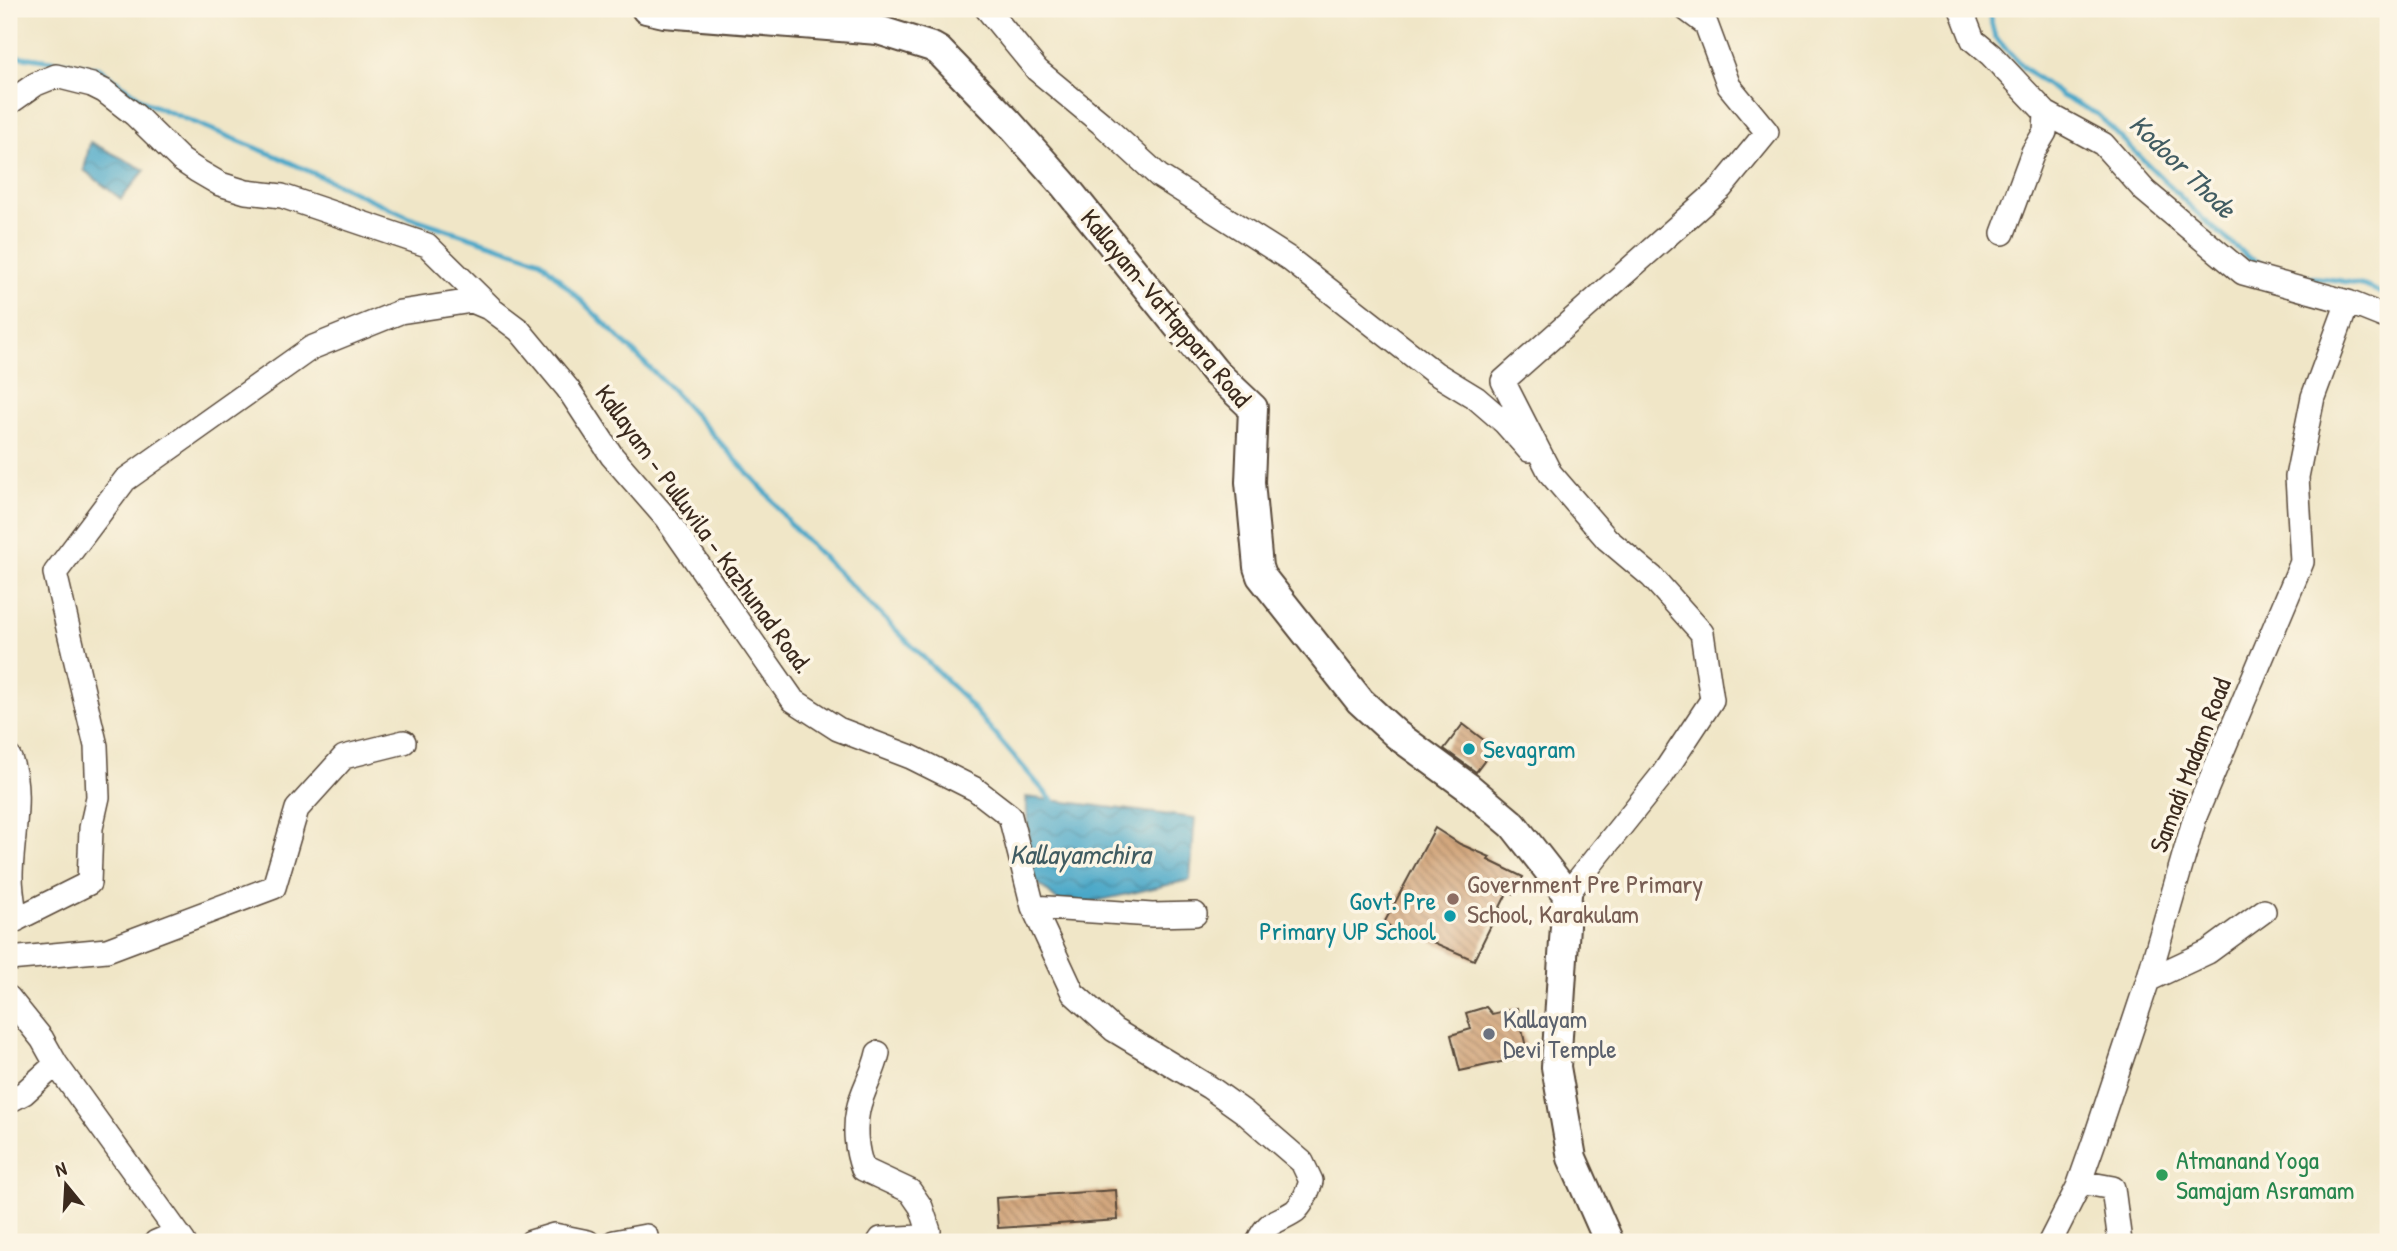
<svg xmlns="http://www.w3.org/2000/svg" width="2397" height="1251" font-family="'Patrick Hand',sans-serif">
	<defs>
		<pattern id="water-waves" width="16" height="10" patternUnits="userSpaceOnUse" patternTransform="scale(1.75)"><rect width="16" height="10" fill="#49a7c8"/><path d="M0 5q4-4 8 0t8 0" fill="none" stroke="#3e88a2"/></pattern>
		<pattern id="building-back-hatch" width="6" height="6" patternUnits="userSpaceOnUse" patternTransform="scale(1.75)"><rect width="6" height="6" fill="#d3a77e"/><path d="M-1 5l2 2M0 0l6 6M5-1l2 2" fill="none" stroke="#ac8867"/></pattern>
	</defs>
	<rect width="100%" height="100%" fill="#fcf5e5"/>
	<filter id="ink" filterUnits="userSpaceOnUse"><feTurbulence type="fractalNoise" baseFrequency=".0143" numOctaves="2"/><feDisplacementMap in="SourceGraphic" scale="14" xChannelSelector="R" yChannelSelector="G"/><feConvolveMatrix kernelMatrix="1 2 1 2 8 2 1 2 1" color-interpolation-filters="sRGB"/></filter>
	<filter id="wash" filterUnits="userSpaceOnUse"><feTurbulence type="fractalNoise" baseFrequency=".00686" numOctaves="4" result="noise"/><feDisplacementMap in="SourceGraphic" scale="28" xChannelSelector="R" yChannelSelector="G"/><feGaussianBlur stdDeviation="1.57" result="paint"/><feColorMatrix in="noise" values="0 0 0 0 0 0 0 0 0 0 0 0 0 0 0 0 0 1.4 0 .05"/><feComposite in="paint" operator="in"/></filter>
	<g filter="url(#wash)">
		<rect width="100%" height="100%" fill="#f0e6c7"/>
		<path fill="url(#water-waves)" stroke="#426873" stroke-width="2" d="M90 142 145 170 121 199 84 170Z
			M1026 797 1195 818 1190 880 1066 908 1031 877Z"/>
		<g fill="none" stroke-linecap="round" stroke-linejoin="round">
			<path stroke="#49a7c8" stroke-width="5" d="M1988 9 1995 37 2024 68 2062 96 2097 114 2203 219 2249 258 2293 275 2337 280 2365 286 2388 296
				M9 55 99 68 147 103 278 157 409 217 540 260 671 389 769 496 790 524 963 697 1055 804"/>
		</g>
		<g id="blocks">
			<path fill="url(#building-back-hatch)" d="M1463 724 1494 748 1476 772 1444 749Z
				M1435 828 1460 844 1490 857 1488 860 1523 877 1515 894 1508 891 1474 960 1412 933 1410 937 1384 923Z
				M1486 1007 1492 1014 1517 1008 1528 1056 1460 1071 1451 1035 1471 1029 1466 1013Z
				M1116 1190 1118 1220 998 1228 996 1198Z"/>
		</g>
	</g>
	<g filter="url(#ink)">
		<use href="#blocks" fill-opacity="0" stroke="#564637" stroke-width="2"/>
		<g fill="none" stroke-linecap="round" stroke-linejoin="round">
			<g stroke="#564637" stroke-width="26">
				<path id="minor" d="M987 9 1037 70 1101 123 1159 176 1288 258 1435 373 1476 398 1505 423 1529 450
					M1961 9 1973 40 1991 55 2046 113 2103 144 2145 191 2243 273 2348 302 2388 318
					M9 103 36 84 56 76 92 85 104 91 135 115 181 160 196 170 220 184 246 192 282 196 427 245 490 307
					M2003 233 2033 152 2045 132 2046 113
					M9 757C24 787 11 844 11 876 11 891 14 906 16 920
					M1567 894 1663 774 1712 700 1702 633 1652 577 1607 539 1550 473 1503 381 1721 188 1767 132 1729 86 1706 24 1686 9
					M1033 907 1152 915 1195 914
					M9 923 89 883 91 828 98 797 96 746 55 573 125 480 311 348 400 312 472 301 491 309 519 330 568 389 612 456 666 518 793 700 838 729 911 757 975 789 1010 816 1033 907 1073 993 1114 1030 1209 1087 1244 1112 1302 1162 1311 1181C1308 1191 1303 1204 1295 1211 1277 1223 1267 1220 1258 1242
					M9 959 107 950 274 887 297 809 344 757 404 742
					M2148 980 2208 952 2264 911
					M9 998 42 1039 56 1064 184 1242
					M878 1053C874 1073 862 1090 858 1110 854 1129 856 1151 863 1169L910 1191 921 1207 929 1231 919 1237 881 1239 879 1242
					M9 1101 24 1093 56 1064
					M2080 1182 2113 1188 2120 1242
					M156 1242 177 1233
					M531 1242 554 1235 588 1242
					M614 1242 646 1236
					M2050 1242 2078 1187 2096 1136 2148 980 2196 814 2302 562 2297 477 2313 397 2348 302"/>
			</g>
			<g stroke="#564637" stroke-width="32">
				<path id="tertiary" d="M646 9 664 13 878 30 932 47 939 51 1009 123 1064 185 1215 372 1253 408 1250 482 1258 567 1261 576 1360 701 1397 735 1468 787 1513 825 1567 894 1556 1067 1572 1158 1609 1242"/>
			</g>
			<use href="#minor" stroke="#fff" stroke-width="23"/>
			<use href="#tertiary" stroke="#fff" stroke-width="28"/>
		</g>
	</g>
	<g fill="#0f9aa8" stroke="#fcf5e5" stroke-width="2.5">
		<circle cx="1469" cy="749" r="7"/>
		<circle cx="1450" cy="916" r="7"/>
	</g>
	<circle fill="#8d6e63" stroke="#fcf5e5" stroke-width="2.5" cx="1453" cy="899" r="7"/>
	<circle fill="#6b7280" stroke="#fcf5e5" stroke-width="2.5" cx="1489" cy="1034" r="7"/>
	<circle fill="#2e9e5b" stroke="#fcf5e5" stroke-width="2.5" cx="2162" cy="1175" r="7"/>
	<g text-anchor="middle" stroke-width="7" stroke-linejoin="round" paint-order="stroke">
		<g font-size="26" fill="#3b2a1e" stroke="#fcf5e5">
			<text transform="translate(1166 308) rotate(50)" y="9">Kallayam-Vattappara Road</text>
			<text transform="translate(704 529) rotate(54)" y="9">Kallayam - Pulluvila - Kazhunad Road.</text>
			<text transform="translate(2190 765) rotate(-69)" y="9">Samadi Madam Road</text>
		</g>
		<g font-size="26" fill="#0d838f" stroke="#fcf5e5" text-anchor="start">
			<text x="1483" y="758">Sevagram</text>
			<text x="1436" y="910" text-anchor="end">Govt. Pre<tspan x="1436" dy="30">Primary UP School</tspan></text>
		</g>
		<g font-size="26" fill="#785e54" stroke="#fcf5e5" text-anchor="start">
			<text x="1467" y="893">Government Pre Primary<tspan x="1467" dy="30">School, Karakulam</tspan></text>
		</g>
		<g font-size="26" fill="#5b616d" stroke="#fcf5e5" text-anchor="start">
			<text x="1503" y="1028">Kallayam<tspan x="1503" dy="30">Devi Temple</tspan></text>
		</g>
		<g font-size="26" fill="#27864d" stroke="#fcf5e5" text-anchor="start">
			<text x="2176" y="1169">Atmanand Yoga<tspan x="2176" dy="30">Samajam Asramam</tspan></text>
		</g>
		<g font-size="28" font-style="italic" fill="#415c62" stroke="#fcf5e5">
			<text transform="translate(2183 166) rotate(44)" y="10">Kodoor Thode</text>
			<text x="1080" y="864">Kallayamchira</text>
		</g>
	</g>
	<rect width="2397" height="1251" fill="none" stroke="#fcf5e5" stroke-width="35"/>
	<g transform="translate(66 1185) rotate(342)" stroke="#fcf5e5" stroke-width="5" paint-order="stroke">
	<path d="M0-5L12 26L0 18L-12 26Z" fill="#3b2a1e"/>
	<text y="-10" font-size="19" font-weight="bold" text-anchor="middle" fill="#3b2a1e">N</text>
	</g>
</svg>
